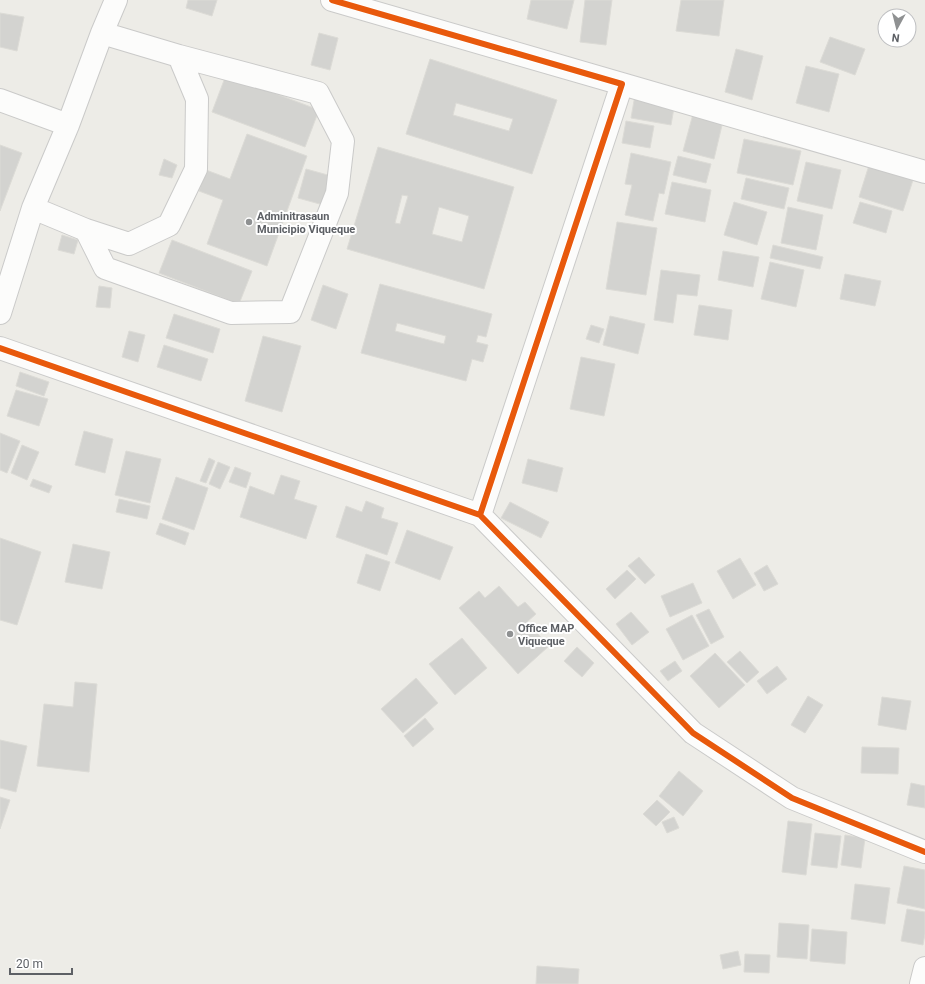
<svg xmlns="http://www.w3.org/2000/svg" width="925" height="984" font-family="Roboto,sans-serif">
	<rect width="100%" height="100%" fill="#edece7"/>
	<path fill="#d3d3d0" stroke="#dcdbd6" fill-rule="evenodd" d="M188 0H217L212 16 186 8Z
		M531 0H574L567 29 527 19Z
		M585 0H612L606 45 580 42Z
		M681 0H724L719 36 676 31Z
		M0 13 24 17 17 51 0 47Z
		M319 33 338 38 330 70 311 65Z
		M830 37 865 49 855 75 820 62Z
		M736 49 763 56 752 100 725 92Z
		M430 59 557 100 532 174 406 134ZM456 103 513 119 509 131 453 115Z
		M806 66 839 74 829 112 796 103Z
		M226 75 319 110 305 147 212 112Z
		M635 95 675 102 671 125 631 118Z
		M693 114 723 121 714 159 683 151Z
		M626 121 654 126 650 148 622 143Z
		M247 134 307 156 267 266 207 244 223 200 199 191 206 170 230 179Z
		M744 139 801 151 793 185 737 173Z
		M0 145 22 153 0 211Z
		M378 147 514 187 484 289 347 249ZM402 195 408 196 400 224 395 223ZM439 207 469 216 462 242 432 234Z
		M631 153 671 162 664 194 659 193 653 221 625 215 632 185 625 184Z
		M678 156 711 164 706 183 673 175Z
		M164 159 177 165 172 178 159 175Z
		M806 162 841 170 832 209 797 201Z
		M870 162 914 177 903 211 859 197Z
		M306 169 335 177 327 206 298 198Z
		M746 178 789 188 784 209 741 199Z
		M672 182 711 190 705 222 665 214Z
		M734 202 767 212 757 245 724 235Z
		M860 202 892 211 886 233 853 223Z
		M788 207 823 215 816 250 781 243Z
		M617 222 657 228 646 295 606 289Z
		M62 235 78 240 74 254 58 250Z
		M172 240 252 271 239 304 159 273Z
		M773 245 823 257 820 269 770 258Z
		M723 251 759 257 753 287 718 280Z
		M770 262 804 270 796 307 761 299Z
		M661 270 700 275 697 296 677 294 673 323 654 320Z
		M845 274 881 281 875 306 840 299Z
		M380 284 492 314 486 337 478 335 476 342 488 345 483 362 472 359 466 381 361 353ZM397 323 446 336 444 344 395 331Z
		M323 285 348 294 336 329 311 320Z
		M99 286 112 288 110 308 96 307Z
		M699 305 732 310 728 340 694 335Z
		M174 314 220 329 213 353 166 338Z
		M610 316 645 324 638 354 603 345Z
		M591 325 604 329 599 343 586 339Z
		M129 331 145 335 138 362 122 357Z
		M263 336 301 346 282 412 245 401Z
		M164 345 208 359 201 381 157 367Z
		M581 357 615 364 604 416 570 409Z
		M20 372 49 382 44 396 16 386Z
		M16 390 48 399 39 426 7 416Z
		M84 431 113 439 105 473 75 465Z
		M0 433 20 441 7 473 0 470Z
		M22 445 39 452 27 480 11 473Z
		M126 451 161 459 150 503 115 495Z
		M209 458 215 461 206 483 200 481Z
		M528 459 563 468 557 492 522 483Z
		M218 462 230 467 220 489 209 484Z
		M235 467 251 473 246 488 229 482Z
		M281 475 300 481 294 499 317 506 306 539 240 517 250 486 274 495Z
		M176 477 208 488 194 530 162 519Z
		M33 479 52 486 49 493 30 486Z
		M119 499 150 506 147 519 116 512Z
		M366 501 384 508 381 518 398 523 387 555 336 537 346 506 362 512Z
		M510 502 549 522 541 538 501 518Z
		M160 523 189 533 185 545 156 534Z
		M407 530 453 547 440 580 395 563Z
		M0 538 41 552 17 625 0 620Z
		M73 544 110 552 102 589 65 582Z
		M366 554 390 562 380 591 357 583Z
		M639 557 655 575 645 584 628 566Z
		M740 558 756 585 733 599 717 571Z
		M767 565 778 584 764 591 754 573Z
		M627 570 636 579 615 599 606 589Z
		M693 583 702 603 670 617 661 596Z
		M499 586 518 607 525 602 536 614 527 622 549 646 518 674 459 608 479 591 485 598Z
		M709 609 724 637 711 644 696 615Z
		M631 612 649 632 632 645 616 624Z
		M692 615 709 646 683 660 666 629Z
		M462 638 487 668 455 695 429 664Z
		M577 647 594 663 582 677 564 661Z
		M740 651 759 672 747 683 727 662Z
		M715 653 745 685 719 708 690 676Z
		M675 661 682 671 668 681 660 671Z
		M777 666 787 679 767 694 757 681Z
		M416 678 438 703 403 733 381 709Z
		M75 682 97 684 89 772 37 766 44 704 73 707Z
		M808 696 823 705 805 733 791 725Z
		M882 697 911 701 906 730 878 725Z
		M425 718 434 729 413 747 404 736Z
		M0 740 27 746 16 792 0 788Z
		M862 747 899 748 898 774 861 773Z
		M679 771 703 791 683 816 659 796Z
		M911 783 925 786V808L907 805Z
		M0 797 10 800 0 829Z
		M657 800 670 812 656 826 643 814Z
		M674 817 679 828 667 833 662 822Z
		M788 821 812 824 806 875 782 872Z
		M815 833 841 836 837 868 811 865Z
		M845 835 865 838 861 868 841 865Z
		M904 866 925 870V909L897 903Z
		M855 884 890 888 885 924 851 919Z
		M907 909 925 912V934L923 945 901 941Z
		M779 923 809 925 807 959 777 957Z
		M812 929 847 932 845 964 810 961Z
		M738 951 741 965 723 969 720 955Z
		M745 954 770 955 769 973 744 972Z
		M537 966 579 969 578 984H536Z"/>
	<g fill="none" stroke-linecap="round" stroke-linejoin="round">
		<g stroke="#cacac9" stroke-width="24">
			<path id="minor" d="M332 0 622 84 480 515
				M622 84 925 172
				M0 100 68 125
				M33 208 86 230 105 268 231 313 290 312 337 193 343 141 318 93 179 56 102 33
				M86 230 129 244 169 225 196 169 197 99 179 56
				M0 313 33 208 68 125 102 33 116 0
				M0 348 480 515 693 733 792 798 925 852
				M921 984 925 968"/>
		</g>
		<use href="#minor" stroke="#fcfcfb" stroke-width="22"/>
		<g stroke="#fff" stroke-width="8">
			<path id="cycleway" d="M332 0 622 84 480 515
				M0 348 480 515 693 733 792 798 925 852"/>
		</g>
		<use href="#cycleway" stroke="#e8590c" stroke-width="6"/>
	</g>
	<g fill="#8f9192" stroke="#fff" stroke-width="1.5">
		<circle cx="249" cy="222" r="4"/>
		<circle cx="510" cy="634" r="4"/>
	</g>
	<g text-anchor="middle" stroke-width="4" stroke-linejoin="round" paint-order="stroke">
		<g font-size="11" font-weight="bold" fill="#5d6065" stroke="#fff" text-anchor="start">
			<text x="257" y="220">Adminitrasaun<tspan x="257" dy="13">Municipio Viqueque</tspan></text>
			<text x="518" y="632">Office MAP<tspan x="518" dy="13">Viqueque</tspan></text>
		</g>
	</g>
	<g transform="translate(897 28) rotate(187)"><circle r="19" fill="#ffffff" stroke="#bebfc1"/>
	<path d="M0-3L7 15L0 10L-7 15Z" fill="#8f9192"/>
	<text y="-6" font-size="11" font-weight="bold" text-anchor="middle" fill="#5d6065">N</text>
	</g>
	<path d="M10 968v6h62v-6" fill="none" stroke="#5d6065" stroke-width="2"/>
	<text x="16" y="968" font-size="12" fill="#5d6065" stroke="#ffffff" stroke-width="3" paint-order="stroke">20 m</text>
</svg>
